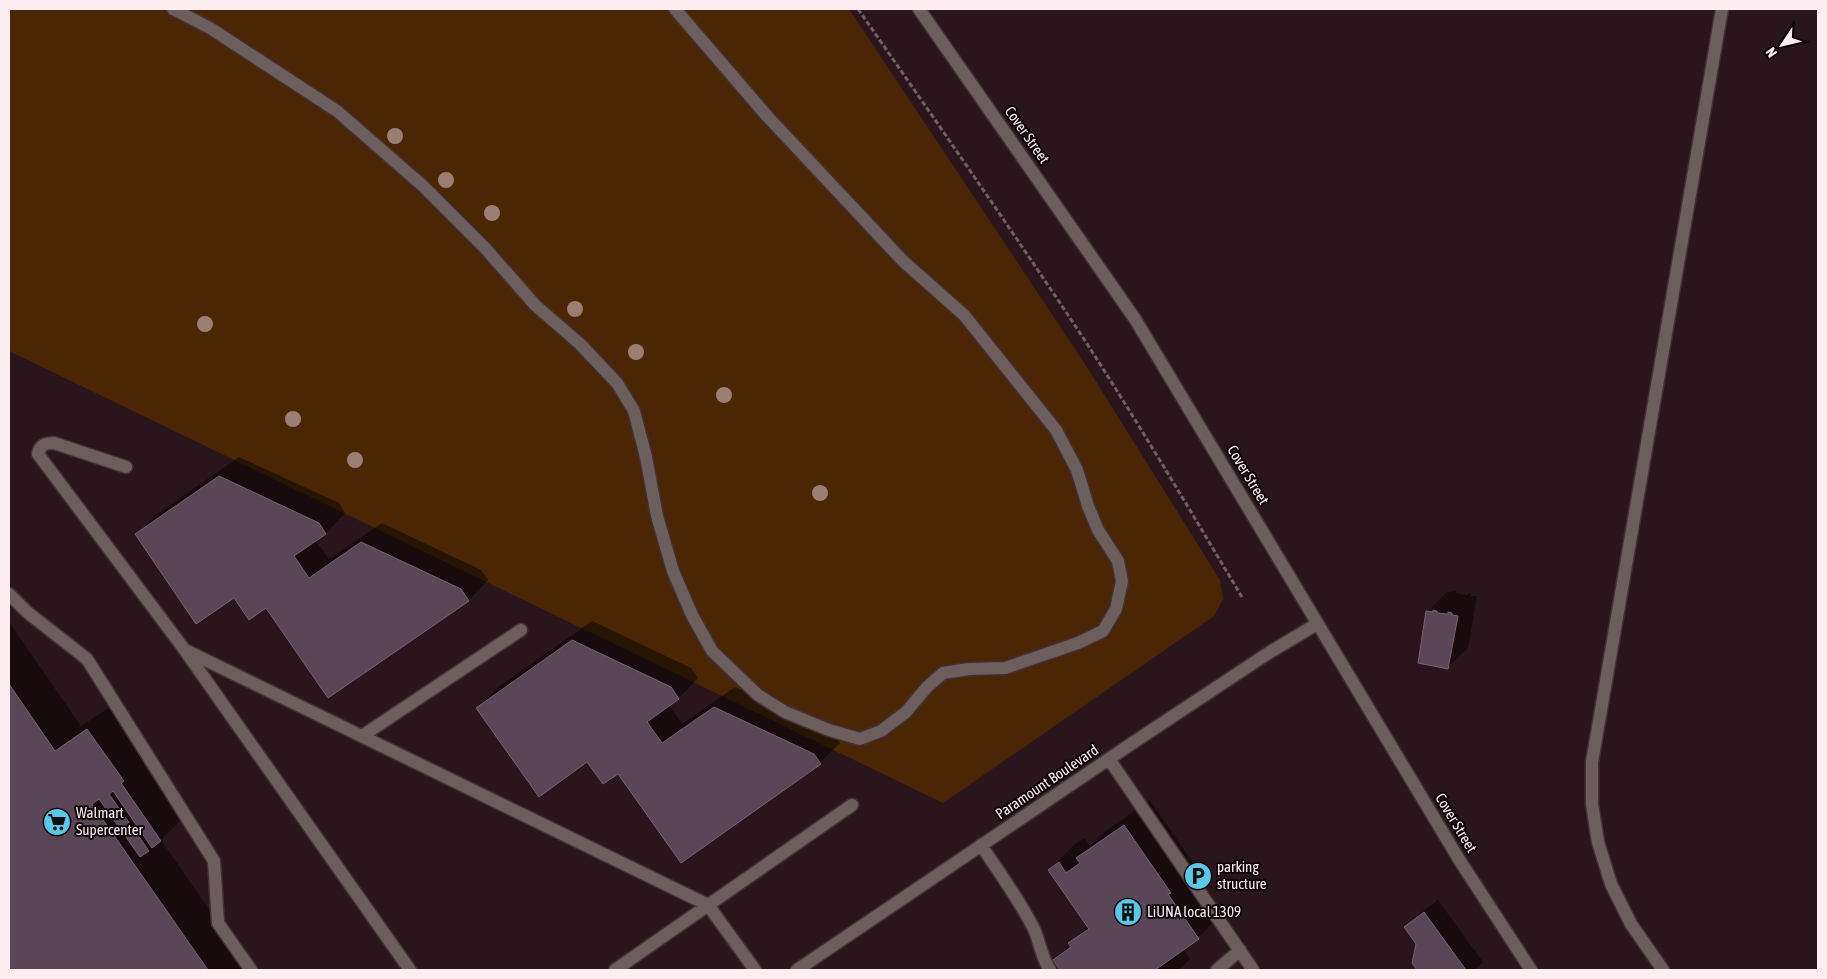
<svg xmlns="http://www.w3.org/2000/svg" width="1827" height="979" font-family="'Asap Condensed',sans-serif">
	<rect width="100%" height="100%" fill="#2b151c"/>
	<path fill="#4b2605" d="M9 9H849L1085 364 1220 580 1223 599 1214 616 943 803 9 351Z"/>
	<path fill="#0007" d="M239 457 339 503 345 513 326 533 315 540 329 559 382 523 481 570 488 580 469 600 328 696 266 606 235 596 136 534 156 515Z
		M1454 591H1456L1455 593 1467 595 1471 593V596H1477L1468 648 1448 667 1428 611 1447 592H1452Z
		M592 621 691 668 698 678 679 698 669 705 682 724 735 687 834 734 840 743 820 763 618 772 588 761 478 708 497 688Z
		M9 622 81 726 113 705 186 815 161 840 251 970H9Z
		M1150 800 1195 866 1193 869 1223 913 1198 938 1183 949 1190 959 1179 970H1061L1055 960 1088 925 1049 870 1075 844 1084 838 1090 846 1103 833Z
		M1438 900 1483 962 1475 970H1419L1413 962 1417 944 1405 928 1419 914Z"/>
	<path fill="#5a4657" stroke="#776273" d="M219 476 319 523 326 534 294 556 309 578 361 542 461 589 469 601 328 698 266 608 249 620 234 598 196 624 135 534Z
		M1433 610 1437 611V613L1448 614V612L1452 613V615L1458 616 1448 669 1418 663 1426 611 1433 612Z
		M572 640 671 687 679 699 647 722 662 743 714 707 814 754 821 764 681 863 618 774 603 784 587 762 539 797 476 708Z
		M9 684 55 751 87 729 124 781 121 783 161 841 152 848 113 791 109 794 149 851 140 857 99 799 92 804 208 970H9Z
		M1124 825 1171 893 1168 894 1199 939 1155 970H1060L1053 960 1071 947 1068 943 1089 929 1048 870 1059 862 1066 873 1080 863 1076 858Z
		M1424 912 1466 970H1417L1412 963 1416 944 1404 927Z"/>
	<g fill="none" stroke-linecap="round" stroke-linejoin="round">
		<g stroke="#442f36" stroke-width="15">
			<path id="minor" d="M173 9 210 28 337 111 423 186 485 248 535 305 580 344 617 383 634 411 646 457 657 516 673 571 692 615 712 651 758 695 785 712 829 730 860 739 881 731 906 712 927 687 943 673 969 669 1005 668 1078 643 1103 631 1116 609 1122 581 1118 561 1098 530 1088 506 1077 470 1056 430 964 315 903 261 767 116 675 9
				M919 9 1135 319 1460 861 1531 970
				M126 467 54 443C45 443 40 445 38 454L184 649 410 970
				M9 594 27 612 87 659 214 861 218 923 251 970
				M185 650 708 905 755 970
				M362 736 521 630
				M1109 759 1253 970
				M981 845C999 872 1018 898 1033 927 1040 941 1041 957 1050 970
				M615 970 852 805
				M797 970 1134 742 1270 652 1317 624
				M1217 970 1240 950
				M1663 970 1631 924 1611 884 1598 842 1592 804V762L1722 9"/>
		</g>
		<path stroke="#725e64" stroke-width="3" stroke-dasharray="5 2.5" stroke-linecap="butt" d="M858 9C932 115 1006 222 1078 330 1135 417 1188 507 1242 597"/>
		<use href="#minor" stroke="#6b5e5c" stroke-width="12"/>
	</g>
	<g fill="#9a7e74">
		<circle cx="395" cy="136" r="8"/>
		<circle cx="446" cy="180" r="8"/>
		<circle cx="492" cy="213" r="8"/>
		<circle cx="575" cy="309" r="8"/>
		<circle cx="205" cy="324" r="8"/>
		<circle cx="636" cy="352" r="8"/>
		<circle cx="724" cy="395" r="8"/>
		<circle cx="293" cy="419" r="8"/>
		<circle cx="355" cy="460" r="8"/>
		<circle cx="820" cy="493" r="8"/>
	</g>
	<defs>
		<g id="supermarket-disc" transform="scale(1.4375)"><circle r="9.5" fill="#5ac8e6" stroke="#0d0507"/><path d="M-6-5.5h2.5l.6 2H6L4.5 2H-2.5L-4.4-4H-6ZM-1.5 3.2a1.3 1.3 0 1 0 .1 0ZM3 3.2a1.3 1.3 0 1 0 .1 0Z" fill="#111"/></g>
		<g id="parking-disc" transform="scale(1.4375)"><circle r="9.5" fill="#5ac8e6" stroke="#0d0507"/><path d="M-3.5-5.5H1a3.5 3.5 0 0 1 0 7H-1V5.5H-3.5ZM-1-3.4V-.6H.8a1.4 1.4 0 0 0 0-2.8Z" fill="#111"/></g>
		<g id="building-disc" transform="scale(1.4375)"><circle r="9.5" fill="#5ac8e6" stroke="#0d0507"/><path d="M-4-6H4V6H1V3H-1V6H-4ZM-2.5-4.3h1.7v1.8h-1.7ZM.8-4.3h1.7v1.8H.8ZM-2.5-1h1.7V.8h-1.7ZM.8-1h1.7V.8H.8Z" fill="#111"/></g>
	</defs>
	<g fill-rule="evenodd">
		<use href="#supermarket-disc" x="57" y="822"/>
		<use href="#parking-disc" x="1198" y="876"/>
		<use href="#building-disc" x="1128" y="912"/>
	</g>
	<g text-anchor="middle" stroke-width="4" stroke-linejoin="round" paint-order="stroke">
		<g font-size="15" fill="#feeef2" stroke="#0d0507">
			<text transform="translate(1027 135) rotate(55)" y="5">Cover Street</text>
			<text transform="translate(1248 475) rotate(59)" y="5">Cover Street</text>
			<text transform="translate(1047 782) rotate(-34)" y="5">Paramount Boulevard</text>
			<text transform="translate(1456 823) rotate(59)" y="5">Cover Street</text>
		</g>
		<g font-size="15" fill="#feeef2" stroke="#0d0507" text-anchor="start">
			<text x="76" y="818">Walmart<tspan x="76" dy="17">Supercenter</tspan></text>
			<text x="1217" y="872">parking<tspan x="1217" dy="17">structure</tspan></text>
			<text x="1147" y="917">LiUNA local 1309</text>
		</g>
	</g>
	<rect width="1827" height="979" fill="none" stroke="#feeef2" stroke-width="20"/>
	<g transform="translate(1782 45) rotate(235)" stroke="#0d0507" stroke-width="4" paint-order="stroke">
	<path d="M0-4L9 19L0 12L-9 19Z" fill="#feeef2"/>
	<text y="-8" font-size="14" font-weight="bold" text-anchor="middle" fill="#feeef2">N</text>
	</g>
</svg>
